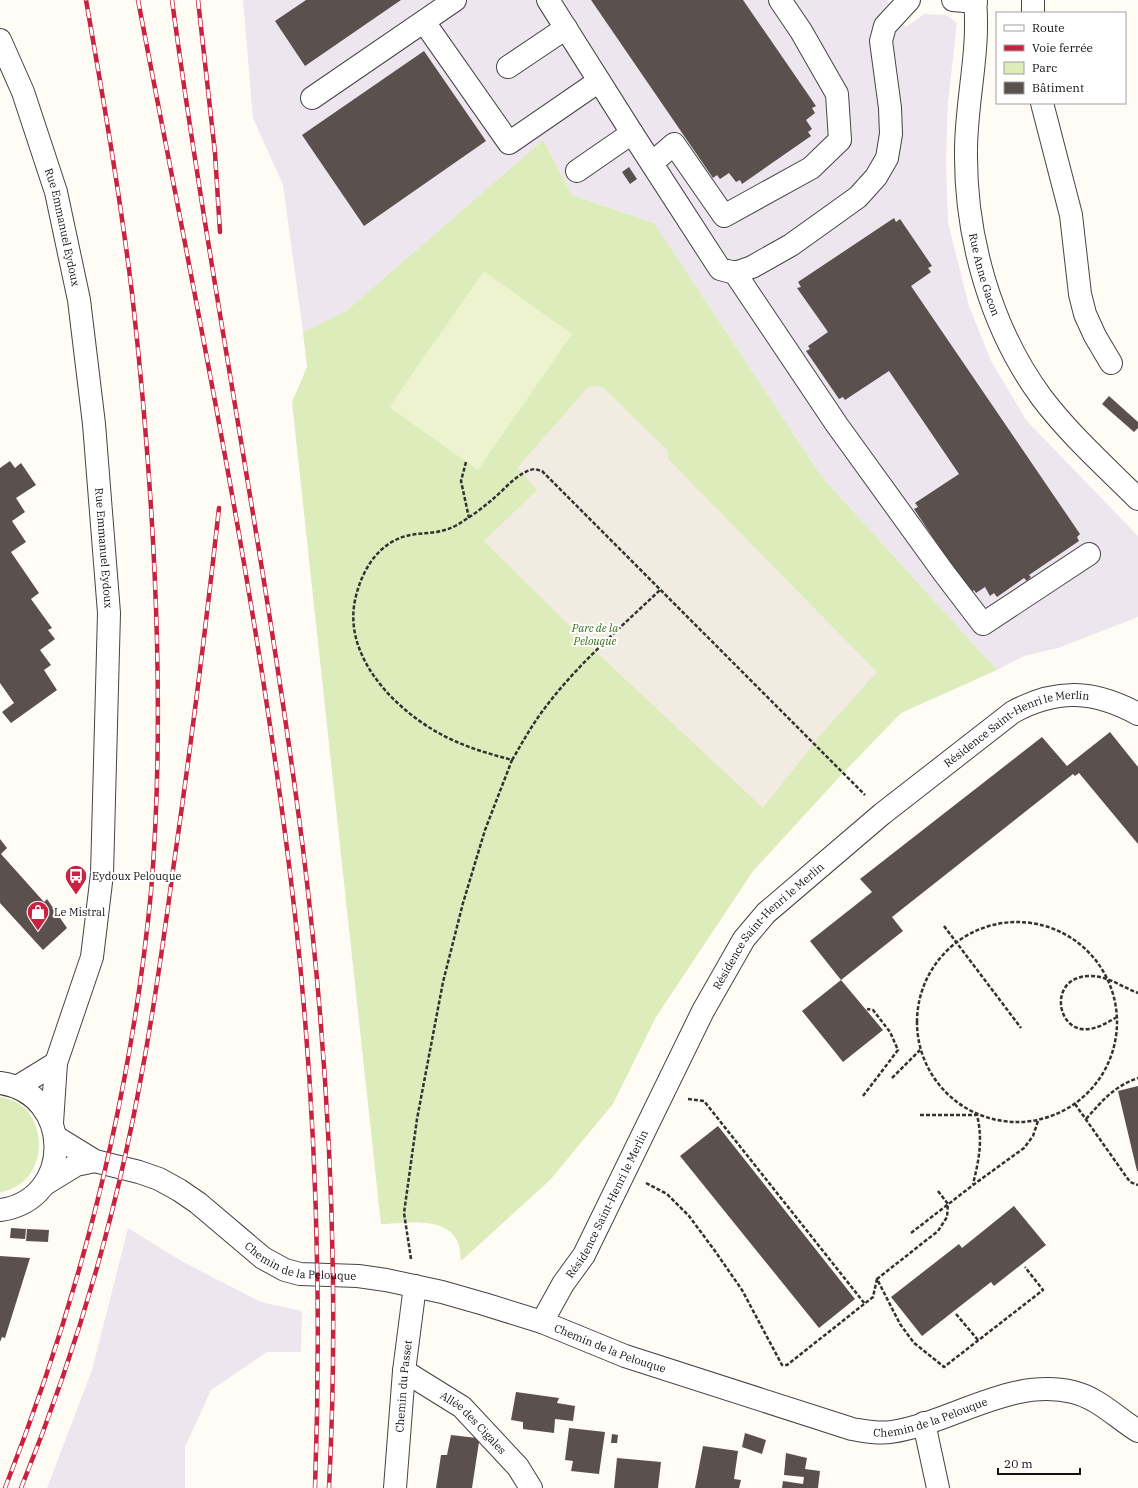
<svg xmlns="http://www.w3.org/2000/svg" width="1138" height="1488" font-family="'IBM Plex Serif',serif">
	<rect width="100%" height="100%" fill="#fffcf5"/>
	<path fill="#ede6ef" d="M243 0H887L906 27 924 14 946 15 957 23 948 102 946 162 948 223 969 306 991 361 1026 420 1138 536V617L1058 648 1024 656 997 670 822 477 654 223 572 195 543 140 346 311 303 332 283 185 253 118Z
		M128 1228 183 1262 261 1302 302 1311 301 1352H267L211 1390 185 1447V1488H47L92 1370Z"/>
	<path fill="#dcecbb" d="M543 140 572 195 654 223 822 477 997 670 901 713 844 772 753 871 656 1017 613 1104 550 1180 461 1261C460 1254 460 1246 457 1240 443 1215 404 1224 381 1224L292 402 307 367 303 332 346 311Z
		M0 1097C52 1104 52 1184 0 1192Z"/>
	<path fill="#ecf3ce" d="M484 271 572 334 478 470 389 407Z"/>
	<path fill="#f1ebe1" d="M589 386 603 387 668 451V459L877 672 823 732 763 808 595 651 484 541 537 490 517 468Z"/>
	<path fill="#5a504d" d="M306 0H401L305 66 275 21Z
		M591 0H743L816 106 812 108 815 113 806 120 812 129 808 132 811 136 742 184 740 180 736 182 729 173 720 179 717 175 713 178Z
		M424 51 486 141 364 226 302 135Z
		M629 167 637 179 630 184 622 172Z
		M894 218 896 222 900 219 932 266 928 268 931 272 911 286 1080 534 1077 537 1079 541 1029 575 1031 577 1027 581 1024 578 997 597 994 593 990 596 985 587 976 593 974 590 970 593 914 509 918 507 915 503 959 474 889 371 845 400 843 397 839 399 806 351 810 349 808 346 828 332 797 288 801 287 798 282Z
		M1109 396 1138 422V428L1134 432 1102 404Z
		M10 461 15 468 21 463 36 485 16 498 25 512 12 521 26 542 11 552 39 593 31 599 52 628 48 630 55 639 40 650 51 665 44 670 57 690 11 723 2 712 14 703 0 683V468Z
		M1110 732 1138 767V844L1079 773 1075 776 1073 774 892 917 903 931 841 980 810 941 872 892 860 879 1042 737 1067 766Z
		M0 839 7 848 1 854 44 902 47 899 67 928 43 950 0 903Z
		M841 980 883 1030 843 1062 802 1011Z
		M1138 1086V1171H1137L1118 1091Z
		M718 1126 855 1299 819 1328 680 1156Z
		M1014 1206 1046 1245 994 1286 991 1282 922 1336 891 1297 959 1244 962 1248Z
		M11 1228 26 1229 25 1239 10 1238Z
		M27 1229 49 1230 48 1242 26 1241Z
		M0 1256 30 1258 5 1338 2 1337 0 1342Z
		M516 1392 559 1398 557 1403 575 1406 573 1421 555 1419 554 1433 523 1429V1422L511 1420Z
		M569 1428 605 1432 599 1474 571 1471 573 1461 565 1460Z
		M745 1433 766 1440 762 1454 742 1447Z
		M612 1434 618 1435 617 1443H611Z
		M451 1435 477 1438 479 1442 472 1488H436L441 1455H447Z
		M703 1446 738 1451 734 1479 741 1480 739 1488H695Z
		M786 1453 807 1458 805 1469 820 1471 818 1488H782L783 1481 803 1484 804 1477 784 1475Z
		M617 1458 661 1462 658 1488H614Z"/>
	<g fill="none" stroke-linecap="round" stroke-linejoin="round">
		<g stroke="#444" stroke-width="24">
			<g id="minor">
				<path d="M548 0 632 133 720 269 735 273 752 267 791 245 858 197 876 177 887 158 891 134 890 108 881 41 885 26 909 0"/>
				<path d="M953 0 976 2"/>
				<path id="s1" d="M975 0C980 51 966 101 966 151 965 237 991 329 1042 398 1070 435 1106 467 1138 499"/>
				<path d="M1033 0V13"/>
				<path d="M424 22 509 143 599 81"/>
				<path id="s2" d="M0 40 23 92 56 192 79 300 94 424 109 613 102 874 92 957 56 1063 52 1123"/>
				<path d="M508 67 566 28"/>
				<path d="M312 98 455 0"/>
				<path d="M1042 103 1071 215 1080 294 1085 314 1095 336 1111 363"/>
				<path d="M652 163 674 144 724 216 811 168 840 140 837 94 801 31 780 0"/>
				<path d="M577 171 632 133"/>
				<path d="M735 273 837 425 944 573 983 624 1089 554"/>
				<path d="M0 1083C73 1093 75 1200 0 1210"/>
				<path d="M17 1087 56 1063"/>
				<path id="s3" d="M56 1137 95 1161 139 1172 159 1179 179 1190 198 1203 263 1258 285 1270 300 1274 358 1276 386 1280 442 1292 484 1304 542 1322 625 1356 852 1429C865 1431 878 1434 891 1432 952 1423 1010 1377 1073 1392 1098 1398 1117 1418 1138 1431"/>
				<path d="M45 1184 76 1165 95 1161"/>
				<path id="s4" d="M542 1322 563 1284 584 1255 703 1011 744 939 766 913 882 814 1013 712C1057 688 1094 690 1138 714"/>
				<path id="s5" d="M404 1371 462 1407 518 1467 531 1488"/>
				<path d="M924 1423 938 1488"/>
				<path id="s6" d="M395 1488 404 1371 415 1286"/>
			</g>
		</g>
		<path stroke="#333" stroke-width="2.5" stroke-dasharray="4 2" stroke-linecap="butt" d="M466 462 461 481 469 518
			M512 760C521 745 529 730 539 716 572 669 618 630 660 590
			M917 1022a100 100 0 1 1 200 0a100 100 0 1 1-200 0Z
			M944 926 1021 1028
			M1117 1017C1108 1022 1099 1028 1089 1029 1056 1034 1047 976 1090 976 1108 976 1122 987 1138 993
			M892 1078 920 1050
			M863 1096 898 1050 890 1032 873 1010 867 1009
			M688 1099 704 1101 865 1304
			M1075 1104 1130 1182 1138 1185
			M920 1115H977C983 1140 979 1160 973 1184
			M1086 1119C1103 1100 1113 1087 1138 1078
			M646 1183 667 1194 689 1216 715 1251 742 1290 782 1365H787L873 1297 877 1279
			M938 1191 948 1204 947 1217 938 1231 877 1279 900 1324 914 1343 944 1367 1043 1290 1025 1267
			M911 1233 973 1185 1024 1148 1033 1136 1038 1121
			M411 1259 404 1213 417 1119 443 982 463 903 485 830 512 760C494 755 475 750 457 742 407 721 346 666 354 606 357 586 366 564 381 550 409 525 430 540 457 525 470 517 483 508 494 498 506 488 519 471 535 469L542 471 865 795
			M956 1314 978 1340"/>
		<use href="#minor" stroke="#fff" stroke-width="22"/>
		<g stroke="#c92141" stroke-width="4.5">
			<path id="rail" d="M138 0C196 304 260 607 295 915 316 1105 322 1297 315 1488
				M172 0C210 284 267 565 303 849 329 1061 340 1275 329 1488
				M198 0 215 153 220 232
				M5 1488C81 1295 131 1099 151 892 158 809 159 725 157 641 154 525 145 408 132 293 120 195 103 97 86 0
				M21 1488C65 1380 101 1266 126 1152 147 1057 161 960 174 863 191 745 206 627 219 508"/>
		</g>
		<use href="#rail" stroke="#fff" stroke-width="3" stroke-dasharray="9" stroke-linecap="butt"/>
	</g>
	<defs>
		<g id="bus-pin" transform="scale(1.15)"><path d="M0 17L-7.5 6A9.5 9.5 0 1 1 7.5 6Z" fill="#c92141" stroke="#fff"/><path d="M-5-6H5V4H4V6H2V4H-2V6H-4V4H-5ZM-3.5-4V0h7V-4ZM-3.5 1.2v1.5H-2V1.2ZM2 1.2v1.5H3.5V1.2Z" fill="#fff"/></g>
		<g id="shop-pin" transform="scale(1.15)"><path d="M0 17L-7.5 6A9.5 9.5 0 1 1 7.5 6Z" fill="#c92141" stroke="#fff"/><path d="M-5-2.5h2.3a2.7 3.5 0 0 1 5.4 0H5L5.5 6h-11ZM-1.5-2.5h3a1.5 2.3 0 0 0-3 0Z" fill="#fff"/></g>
	</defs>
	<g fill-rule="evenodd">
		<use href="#bus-pin" x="76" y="876"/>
		<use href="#shop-pin" x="38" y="912"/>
	</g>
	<g text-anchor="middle" stroke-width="4" stroke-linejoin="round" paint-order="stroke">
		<g font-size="11" fill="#111" stroke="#fff">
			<text dy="4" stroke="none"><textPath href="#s2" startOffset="198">Rue Emmanuel Eydoux</textPath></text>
			<text dy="4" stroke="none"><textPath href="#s1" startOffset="277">Rue Anne Gacon</textPath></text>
			<text dy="4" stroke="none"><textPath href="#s2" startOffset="522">Rue Emmanuel Eydoux</textPath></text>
			<text dy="4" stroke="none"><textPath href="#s4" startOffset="783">Résidence Saint-Henri le Merlin</textPath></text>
			<text dy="4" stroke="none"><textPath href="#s4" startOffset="459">Résidence Saint-Henri le Merlin</textPath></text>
			<text dy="4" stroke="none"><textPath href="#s4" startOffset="135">Résidence Saint-Henri le Merlin</textPath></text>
			<text dy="4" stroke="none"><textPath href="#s3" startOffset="281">Chemin de la Pelouque</textPath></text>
			<text dy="4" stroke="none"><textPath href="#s3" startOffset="605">Chemin de la Pelouque</textPath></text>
			<text dy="4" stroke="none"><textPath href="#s6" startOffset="102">Chemin du Passet</textPath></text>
			<text dy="4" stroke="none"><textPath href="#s3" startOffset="941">Chemin de la Pelouque</textPath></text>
			<text dy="4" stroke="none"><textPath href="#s5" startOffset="87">Allée des Cigales</textPath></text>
		</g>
		<g font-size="11" font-style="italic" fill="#396d1d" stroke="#fff">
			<text x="595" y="632">Parc de la<tspan x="595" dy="13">Pelouque</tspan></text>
		</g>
		<g font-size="11" fill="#111" stroke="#fff" text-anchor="start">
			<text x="92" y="880">Eydoux Pelouque</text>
			<text x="54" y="916">Le Mistral</text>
		</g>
	</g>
	<rect x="996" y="12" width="130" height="92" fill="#ffffff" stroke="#a0a0a0"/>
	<rect x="1004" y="25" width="20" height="6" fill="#ffffff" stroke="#a0a0a0"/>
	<text x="1032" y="32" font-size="12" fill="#111111">Route</text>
	<rect x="1004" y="45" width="20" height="6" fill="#c92141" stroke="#a0a0a0"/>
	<text x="1032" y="52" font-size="12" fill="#111111">Voie ferrée</text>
	<rect x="1004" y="62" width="20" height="12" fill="#dcecbb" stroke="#a0a0a0"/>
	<text x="1032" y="72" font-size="12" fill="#111111">Parc</text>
	<rect x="1004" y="82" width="20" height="12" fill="#5a504d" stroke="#a0a0a0"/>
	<text x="1032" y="92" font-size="12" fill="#111111">Bâtiment</text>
	<path d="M998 1468v6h82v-6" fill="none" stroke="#111111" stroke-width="2"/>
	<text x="1004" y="1468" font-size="12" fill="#111111" stroke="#ffffff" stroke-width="3" paint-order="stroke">20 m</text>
</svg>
